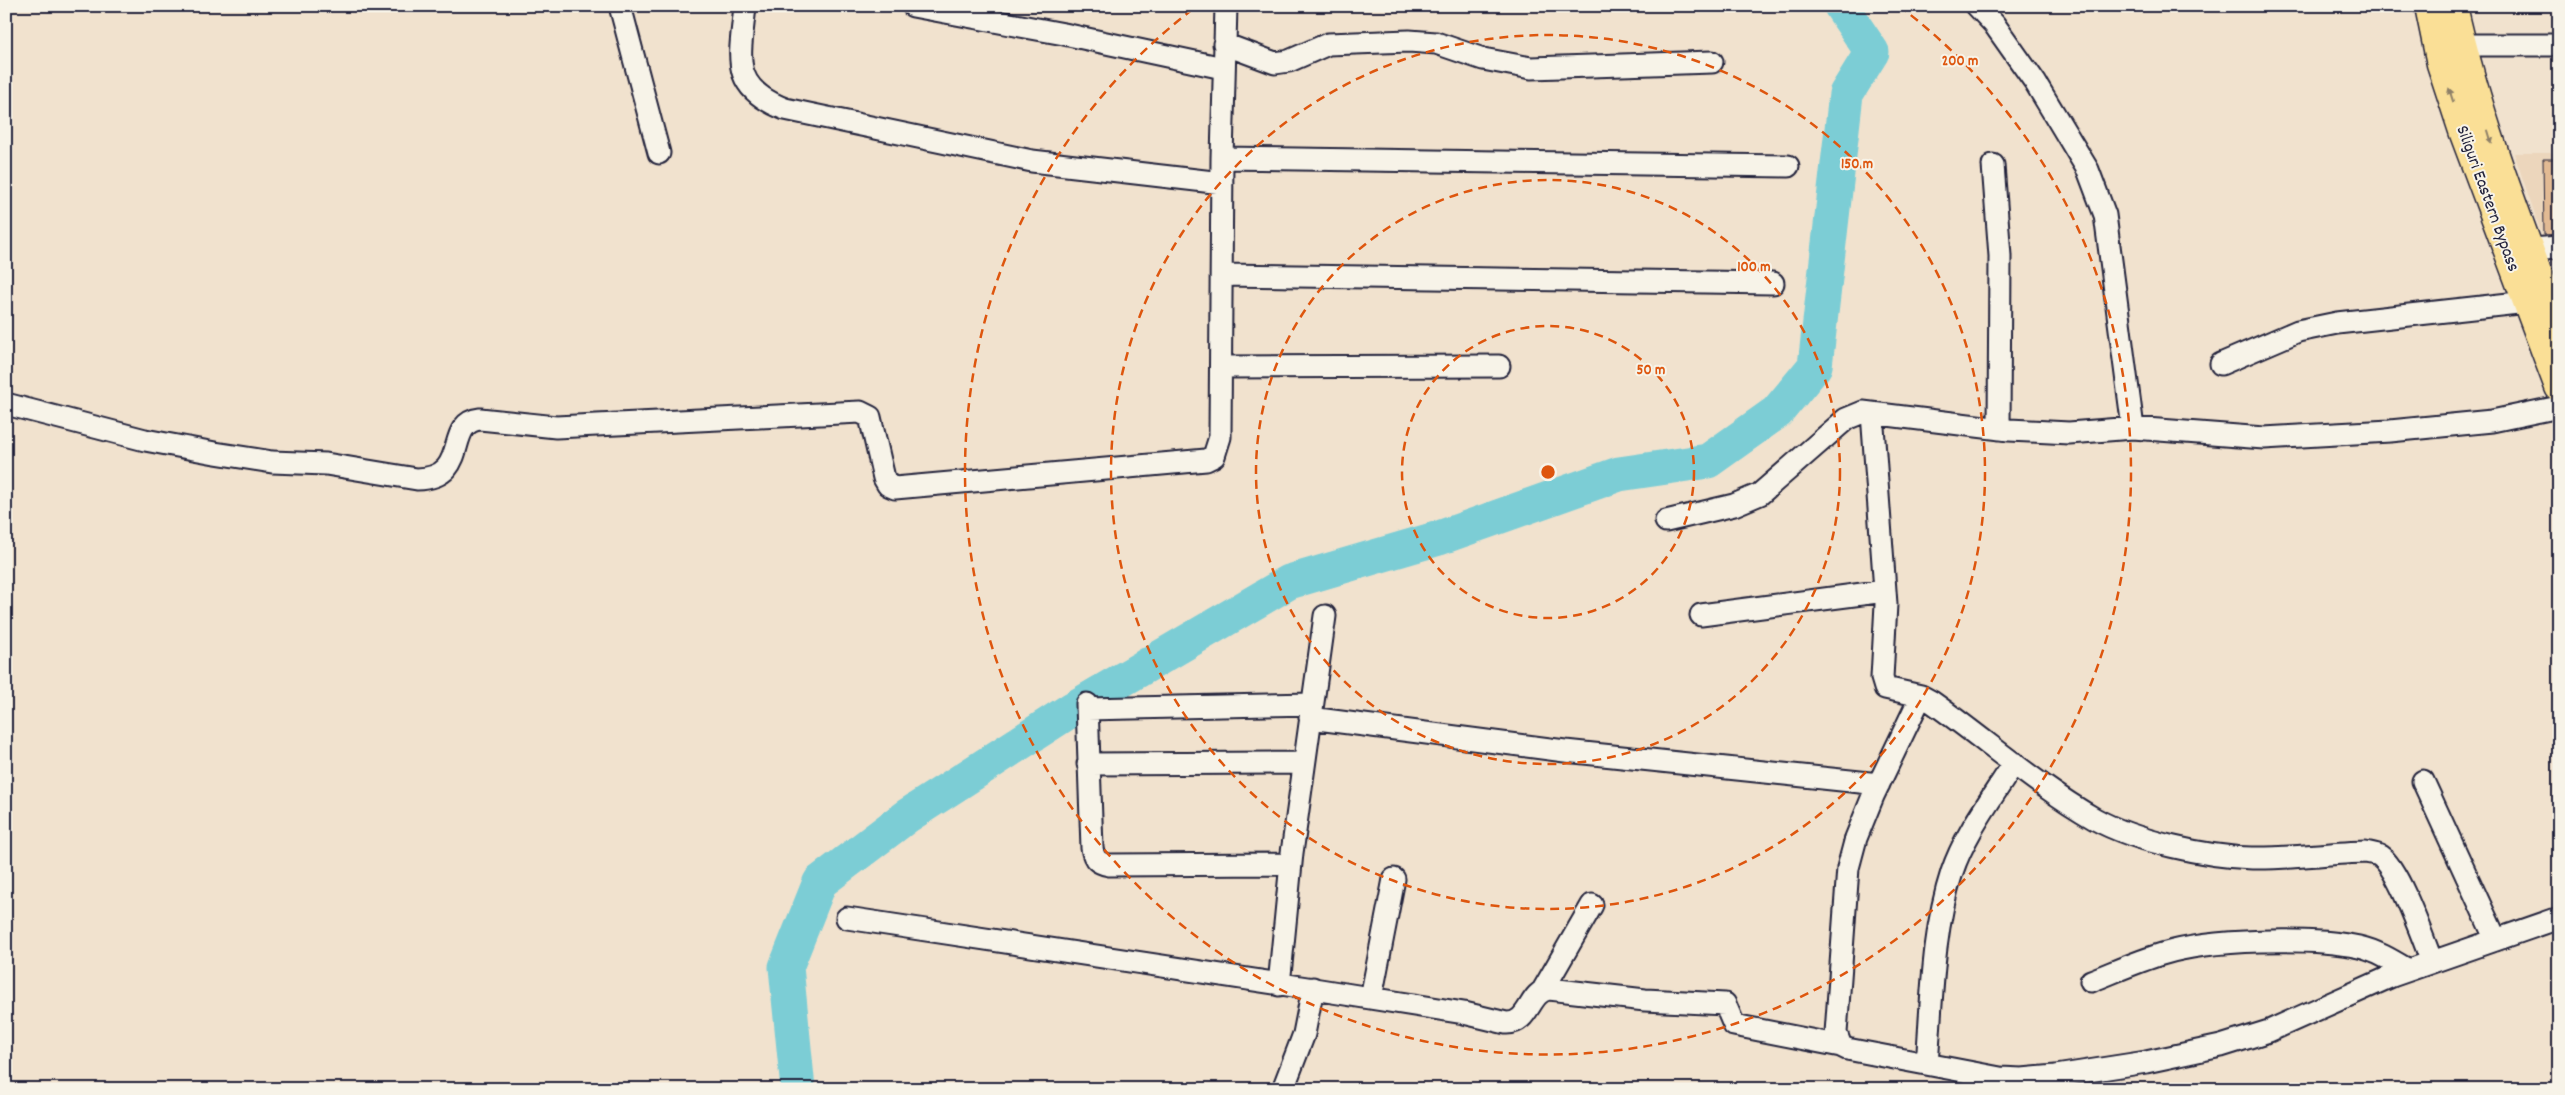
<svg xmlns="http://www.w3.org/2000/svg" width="2565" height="1095" font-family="Dekko,sans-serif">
	<rect width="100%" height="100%" fill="#f1e2ce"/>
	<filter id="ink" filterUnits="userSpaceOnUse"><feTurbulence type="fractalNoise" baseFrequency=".02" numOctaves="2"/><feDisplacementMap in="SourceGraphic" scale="10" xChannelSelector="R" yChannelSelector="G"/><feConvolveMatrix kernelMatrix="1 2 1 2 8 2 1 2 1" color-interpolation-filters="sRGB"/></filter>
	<g filter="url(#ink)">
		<path fill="#ecd6bc" d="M2514 153H2559V237L2543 238Z"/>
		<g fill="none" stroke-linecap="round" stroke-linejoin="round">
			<path stroke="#7ccdd5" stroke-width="35" d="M798 1089 786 967 820 882 907 816 1074 708 1289 582 1439 538 1619 474 1708 461 1777 412 1815 366 1846 94 1872 52 1841 6"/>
		</g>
		<path fill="#e2ba93" stroke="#22223b" d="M2543 159H2559V234L2544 235Z"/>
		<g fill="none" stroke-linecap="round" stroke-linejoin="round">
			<g stroke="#22223b" stroke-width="25">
				<path id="minor" d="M620 6 659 153
					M745 6C740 58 729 87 785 109L1032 161 1222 183
					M913 6 1064 34 1223 68
					M1977 6 1994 24 2035 82 2088 170 2105 215 2133 428
					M1224 44 1275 63 1289 61 1328 44 1409 41 1436 43 1483 59 1531 68 1712 62
					M2461 45H2559
					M1222 158 1788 166
					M1993 165 2000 256 1999 429
					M2529 249 2559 247
					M1222 275 1773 283
					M2221 364 2298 331 2337 323 2527 302
					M1222 367 1499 366
					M6 404 145 440 215 453 272 462 326 464 417 479C472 478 443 423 480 419L556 427 860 412 870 417 884 478 888 485 895 488 1206 460 1214 456 1220 437 1222 158 1226 6
					M1872 413 1886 604 1882 678 1885 688 1921 696 1932 702C1986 740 2037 786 2095 819 2135 841 2207 857 2252 858 2289 859 2328 853 2365 852 2370 853 2377 854 2380 856 2399 869 2423 939 2432 962
					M1666 521 1734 505 1760 494 1846 419 1863 412 2009 430 2069 433 2133 428 2264 438 2390 431 2492 421 2559 407
					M1701 615 1885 591
					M1921 696 1873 796 1856 838 1848 868 1836 1033 1841 1046 1847 1049 2000 1078 2022 1079 2056 1076 2146 1062 2221 1046 2269 1031 2392 976 2559 918
					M1087 704 1092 848C1094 860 1098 863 1109 865L1291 864
					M1087 709 1312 704
					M1310 718 1565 751 1879 784
					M1088 764 1303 763
					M2423 781 2496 940
					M847 918 1320 990 1464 1013 1506 1023C1530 1024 1528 992 1549 989L1645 1000 1725 1004 1734 1025 1841 1046
					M2091 981C2114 972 2138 961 2162 954 2210 939 2311 937 2359 947 2377 951 2393 961 2408 970
					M1279 985 1292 853 1325 616
					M1543 990 1592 905
					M1371 998 1394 879
					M1927 1064C1932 1001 1932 933 1952 872 1965 833 1993 797 2014 763
					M1283 1089 1304 1034 1313 988"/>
			</g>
			<g stroke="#22223b" stroke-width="31">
				<path id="primary" d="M2429 6 2441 64 2463 131 2559 387
					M2453 6C2477 117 2519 223 2559 329"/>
			</g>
			<use href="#minor" stroke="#f7f3e8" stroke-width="21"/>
			<use href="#primary" stroke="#fadf96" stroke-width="28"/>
		</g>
		<defs><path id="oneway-solid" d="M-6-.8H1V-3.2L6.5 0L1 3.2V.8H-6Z" transform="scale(1.25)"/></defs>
		<g fill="#8e8068">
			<use href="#oneway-solid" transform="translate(2451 95) rotate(-108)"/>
			<use href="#oneway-solid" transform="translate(2490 137) rotate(73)"/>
		</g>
	</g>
	<g fill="none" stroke="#de560e" stroke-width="2.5" stroke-dasharray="9 6">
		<circle cx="1548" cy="472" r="146"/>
		<circle cx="1548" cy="472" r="292"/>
		<circle cx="1548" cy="472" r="437"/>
		<path d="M1899 6A583 583 0 1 1 1197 6"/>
	</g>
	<g text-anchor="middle" stroke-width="4" stroke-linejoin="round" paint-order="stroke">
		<g font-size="18" fill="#22223b" stroke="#f7f3e8">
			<text transform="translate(2489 198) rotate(70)" y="6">Siliguri Eastern Bypass</text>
		</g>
	</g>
	<circle cx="1548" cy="472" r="8" fill="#de560e" stroke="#f7f3e8" stroke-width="2.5"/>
	<g font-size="15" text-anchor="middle" font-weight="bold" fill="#de560e" stroke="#f7f3e8" stroke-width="4" stroke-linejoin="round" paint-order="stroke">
		<text x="1960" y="65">200 m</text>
		<text x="1857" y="168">150 m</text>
		<text x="1754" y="271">100 m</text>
		<text x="1651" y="374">50 m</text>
	</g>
	<rect width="2565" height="1095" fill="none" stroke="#f7f3e8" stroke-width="25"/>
	<rect x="12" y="12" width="2540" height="1070" fill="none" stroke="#22223b" stroke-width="2" filter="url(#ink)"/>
</svg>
